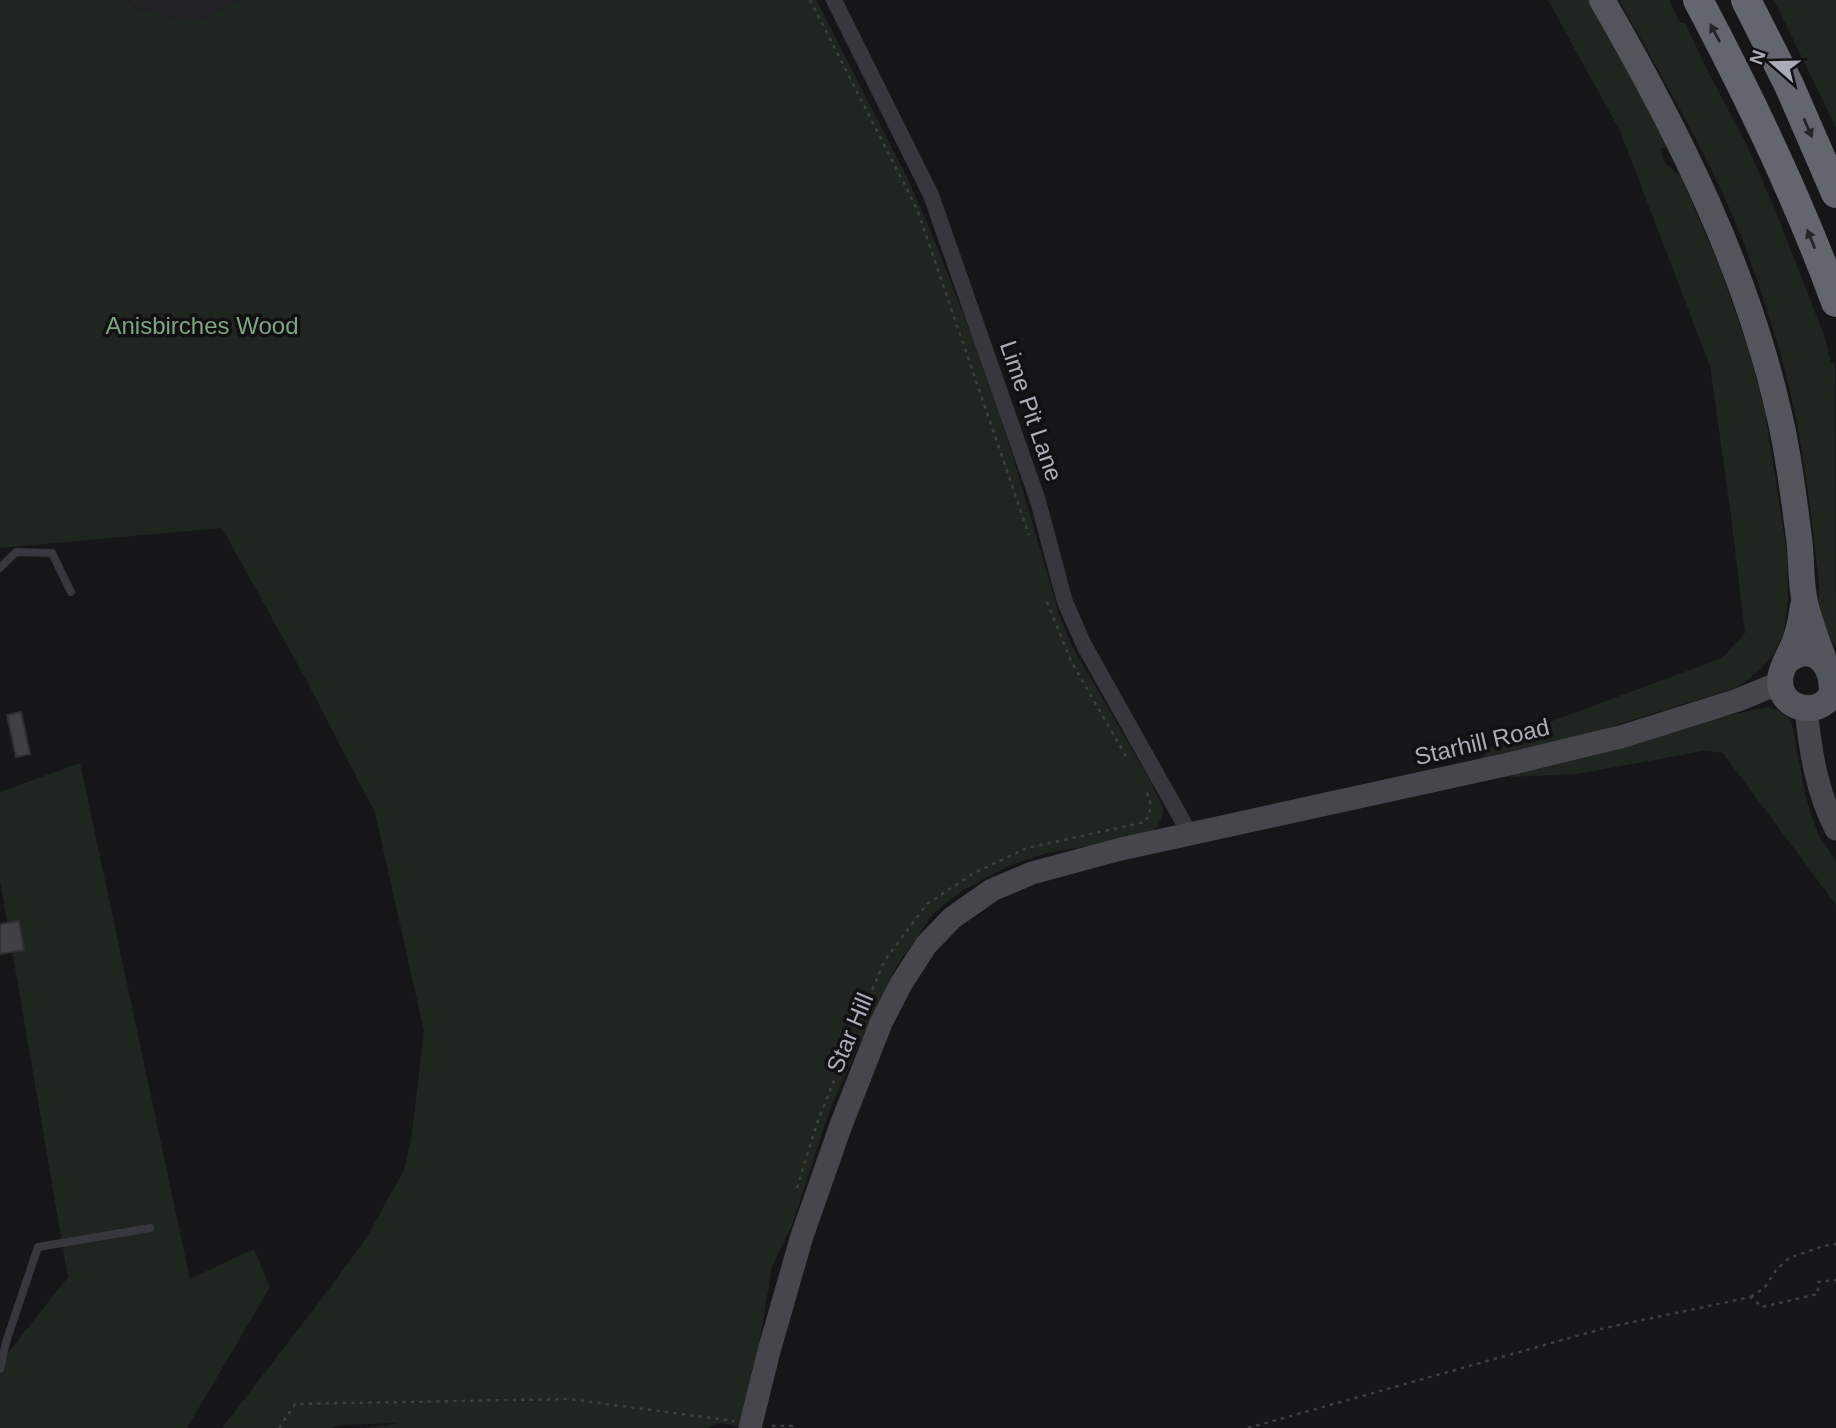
<svg xmlns="http://www.w3.org/2000/svg" width="1836" height="1428" font-family="Helvetica,sans-serif">
	<rect width="100%" height="100%" fill="#161618"/>
	<path fill="#222225" d="M127 0H241L190 24 133 7Z"/>
	<path fill="#1e261f" d="M0 0H127L133 7 190 24 241 0H816L906 175 929 227 970 331 1012 453 1059 614 1072 646 1151 782 1164 810 1158 826 1145 836 1047 853 1008 866 960 892 933 914 896 967 859 1044 828 1115 792 1225 772 1266 758 1351 739 1426 720 1423 707 1428H364L399 1423 339 1425 330 1428H222L320 1301 365 1240 404 1170 411 1140 424 1031 375 813 310 687 222 528 0 548Z
		M1548 0H1589L1643 99 1667 147 1660 149 1665 163 1681 177 1720 268 1748 348 1765 412 1787 553 1788 600 1784 633 1774 653 1760 670 1736 688 1574 738 1480 759 1496 742 1722 658 1745 633 1730 508 1710 366 1620 131Z
		M1619 0H1669L1680 23H1685L1706 68 1746 143 1776 212 1825 338 1831 363H1835L1836 647 1822 632 1819 600V583C1814 535 1808 487 1800 440 1789 374 1768 309 1745 246 1712 160 1663 80 1619 0Z
		M1774 0H1836V128L1835 126Z
		M1767 707 1778 710 1791 720 1805 794 1818 834 1836 861V905L1723 753 1703 751 1577 774 1487 778 1708 720Z
		M80 763 190 1279 254 1249 270 1287 187 1428H0V1363L68 1277 0 880V792Z"/>
	<path fill="#404145" stroke="#303034" stroke-width="2" d="M21 712 30 754 16 757 7 715Z
		M19 921 24 950 0 954V924Z"/>
	<g fill="none" stroke-linecap="round" stroke-linejoin="round">
		<path stroke="#3d3f44" stroke-width="2.5" stroke-dasharray="3.5 5" stroke-linecap="butt" d="M810 0 917 209 1029 535
			M1047 602 1071 661 1127 758
			M797 1188 817 1123 846 1050 885 960 927 904 974 873 1027 848 1145 822C1152 810 1152 803 1146 791
			M1751 1297 1765 1287 1776 1270 1789 1258 1823 1246 1836 1244
			M772 1426H792L791 1428
			M279 1428 295 1404 569 1399 734 1421
			M1248 1428 1605 1328 1751 1297 1762 1307 1818 1294V1282L1836 1280"/>
		<path stroke="#37383d" stroke-width="8" d="M0 568 16 552 52 553 71 592
			M0 1369 6 1342 38 1247 150 1228"/>
		<path stroke="#37383d" stroke-width="16" d="M834 0 931 195 1038 501 1065 602 1084 645 1190 834"/>
		<path stroke="#45474d" stroke-width="23" d="M1806 709C1810 749 1817 793 1836 829
			M750 1428 769 1351 802 1236 841 1125 881 1023 901 984 926 945 952 918 992 890 1032 873 1121 849 1509 764 1624 736 1738 700 1772 686H1780"/>
		<path stroke="#53555c" stroke-width="26" d="M1602 0C1678 131 1747 269 1780 418 1789 457 1794 498 1799 538 1802 559 1800 581 1805 602 1809 621 1816 639 1823 657
			M1785 663C1813 637 1836 667 1831 696 1826 703 1818 708 1809 708 1800 708 1791 705 1785 697 1771 677 1790 658 1796 638 1800 628 1801 617 1803 606"/>
		<path stroke="#63666e" stroke-width="30" d="M1698 0C1750 98 1798 198 1836 302
			M1746 0 1789 85 1836 193"/>
	</g>
	<defs><path id="oneway-solid" d="M-6-.8H1V-3.2L6.5 0L1 3.2V.8H-6Z" transform="scale(1.75)"/></defs>
	<g fill="#26262a">
		<use href="#oneway-solid" transform="translate(1715 33) rotate(-118)"/>
		<use href="#oneway-solid" transform="translate(1808 128) rotate(66)"/>
		<use href="#oneway-solid" transform="translate(1811 239) rotate(-112)"/>
	</g>
	<g text-anchor="middle" stroke-width="7" stroke-linejoin="round" paint-order="stroke">
		<g font-size="24" fill="#7fa381" stroke="#111113">
			<text x="202" y="334">Anisbirches Wood</text>
		</g>
		<g font-size="24" fill="#a8adb8" stroke="#111113">
			<text transform="translate(1031 411) rotate(71)" y="8">Lime Pit Lane</text>
			<text transform="translate(1482 742) rotate(-13)" y="8">Starhill Road</text>
			<text transform="translate(850 1033) rotate(-67)" y="8">Star Hill</text>
		</g>
	</g>
	<g transform="translate(1773 63) rotate(290)" stroke="#111113" stroke-width="5" paint-order="stroke">
	<path d="M0-5L12 26L0 18L-12 26Z" fill="#a8adb8"/>
	<text y="-10" font-size="19" font-weight="bold" text-anchor="middle" fill="#a8adb8">N</text>
	</g>
</svg>
